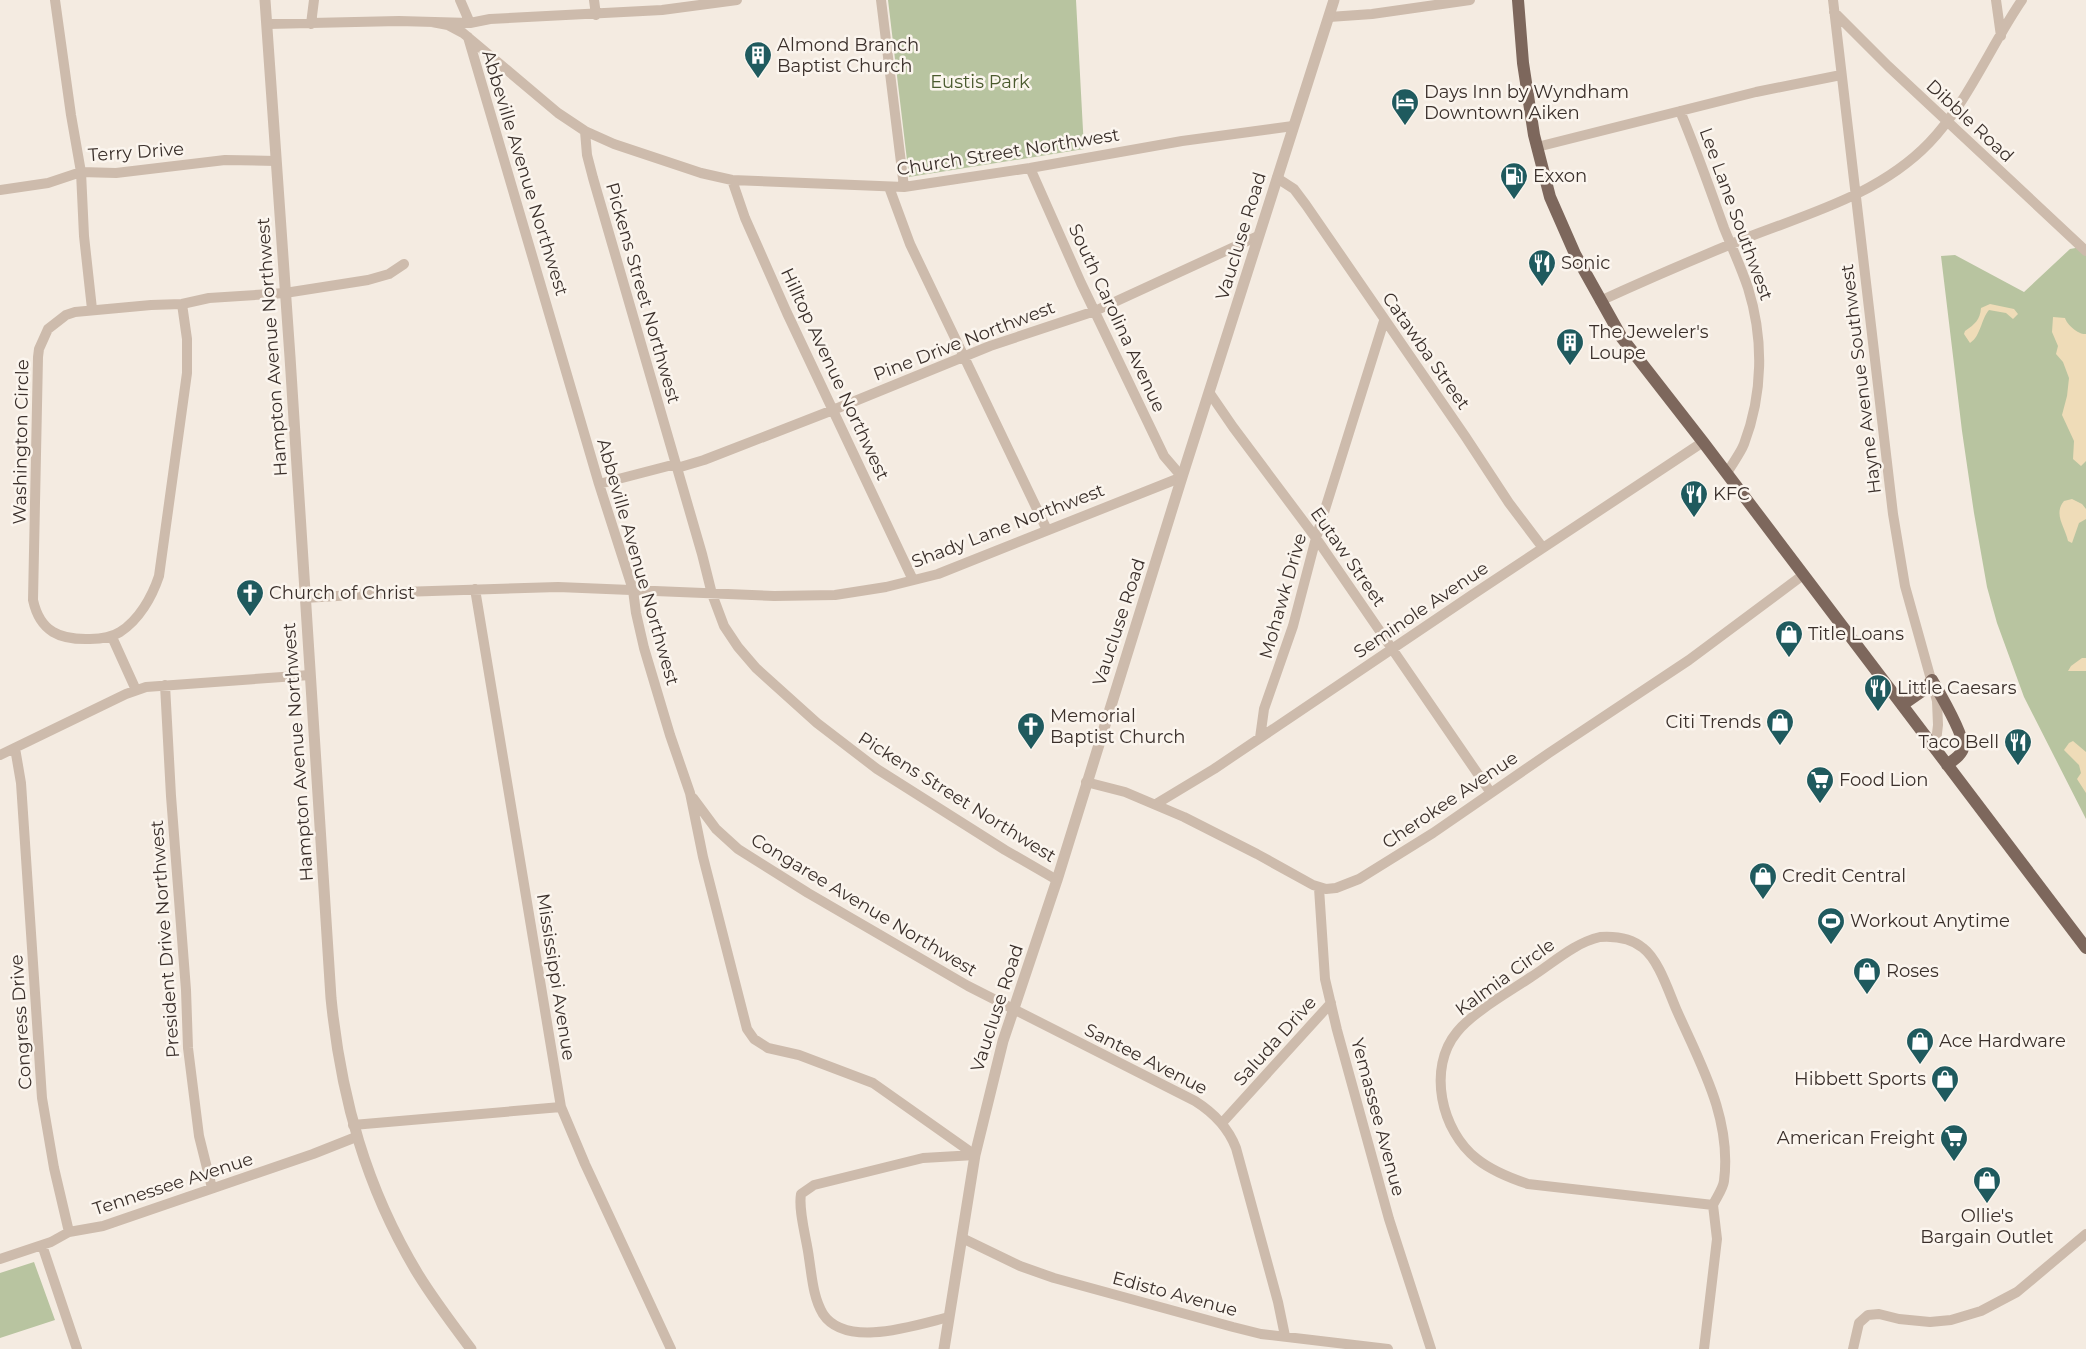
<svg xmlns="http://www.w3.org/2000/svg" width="2086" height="1349" font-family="Montserrat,sans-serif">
	<rect width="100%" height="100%" fill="#f4ebe1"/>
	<path fill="#b8c4a0" d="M888 0H1076L1084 149 909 177Z
		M2086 246V819L2024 697 1997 623 1987 587 1974 513 1962 431 1941 256 1955 255 2024 292 2070 249Z
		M34 1262 55 1320 0 1338V1273Z"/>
	<path fill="#efdcb8" d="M1990 304 2014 309 2018 314 2013 319 2006 313 1989 310C1981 319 1981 336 1970 343L1964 334 1965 331C1975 324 1980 320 1981 308Z
		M2053 317 2065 318C2067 325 2079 335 2086 334V461L2081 466 2073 459 2074 441 2062 415 2067 396 2069 378 2063 362 2056 354 2058 346 2052 332Z
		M2072 499 2082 504 2086 509V519L2079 523 2072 543 2068 541C2065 527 2053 514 2064 501Z
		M2082 658H2086V671H2068L2071 666Z
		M2073 741 2086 752V793L2077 779 2081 773 2079 765 2064 750 2069 743Z"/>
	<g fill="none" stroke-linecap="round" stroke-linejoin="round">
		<path stroke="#cdbbac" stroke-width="10" d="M55 0 71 115 81 172 84 236 92 309
			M460 0 470 23
			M594 0 596 15
			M881 0 904 187
			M1833 0 1893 514 1905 586 1937 701 1938 725 1935 750
			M1996 0 2001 36
			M1834 12 1888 66 2086 251
			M1329 17 1372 14 1470 0
			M432 22 448 25 463 33 558 113 585 131 614 144 701 173 732 180 904 187 1030 168 1182 141 1293 126
			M267 24 399 21 470 23 490 19 662 10 737 0
			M311 24 314 0
			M468 37 599 484 633 590 636 613 644 648 670 735 690 793 703 857 747 1029 754 1039 768 1048 799 1055 873 1083 975 1155
			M1680 111C1696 149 1710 189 1724 228 1732 248 1741 267 1748 288 1764 339 1763 394 1744 444 1740 454 1732 464 1727 473
			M585 131 587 155 593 178 702 554 712 594 724 626 738 647 756 668 817 723 877 769 1005 850 1057 880
			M1537 147 1756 92 1841 75
			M1277 178 1294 189 1306 205 1465 436 1509 503 1543 548
			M732 180 745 218 787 313 913 580
			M889 187 910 244 1047 530
			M0 190 48 183 81 172 116 173 225 160 276 161
			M1600 301C1648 279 1697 258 1746 238 1810 213 1880 194 1929 143 1967 104 1991 45 2022 0
			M182 304 187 339V373L159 576C152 597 139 620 120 632 111 638 101 639 90 639 60 640 40 632 33 600L38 357 39 349 48 329 66 315 75 312 151 305 182 304 209 298 285 293 368 280 389 274 404 264
			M1209 392 1233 427 1316 538 1491 793
			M677 468 704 460 833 410 990 346 1095 311 1258 236
			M599 484 676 464
			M475 589 561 1107 585 1164 671 1349
			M305 598 401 592 558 587 774 596 835 595 886 587 938 574 1182 477 1164 456 1081 283 1030 168
			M112 637 136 690
			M165 685 171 796 186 990 188 1048 199 1136 212 1188
			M1260 738 1264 709 1293 626 1316 538 1384 321
			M15 748 21 783 42 1098 54 1168 69 1232
			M0 755 126 694 146 687 310 675
			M1086 782 1125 792 1184 817 1257 854 1313 885 1326 889 1336 888 1359 879 1433 833 1549 753 1689 660 1803 575
			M693 798 716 829 738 849 808 893 968 986 1195 1101C1214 1113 1228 1127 1236 1148L1278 1302 1285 1336
			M1156 804 1214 769 1472 595 1703 442
			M1319 888 1325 979 1337 1030 1389 1219 1431 1349
			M1600 937C1615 936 1631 938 1643 948 1659 960 1669 993 1677 1011 1701 1065 1732 1119 1724 1181 1723 1189 1716 1198 1713 1205L1528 1184C1510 1178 1492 1171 1477 1159 1441 1131 1427 1068 1457 1032 1473 1012 1509 992 1531 977 1553 963 1574 943 1600 937Z
			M1222 1123 1331 1003
			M353 1125 561 1107
			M962 1238 1020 1266 1054 1278 1233 1327 1261 1334 1388 1349
			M42 1245 77 1349
			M0 1259 51 1242 69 1232 103 1226 313 1154 356 1137
			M949 1317C916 1325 846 1349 823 1314 813 1297 812 1277 809 1258 807 1240 798 1211 801 1194L814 1185 923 1158 975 1155
			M1704 1349 1717 1239 1713 1205
			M1853 1349 1859 1323 1868 1315 1879 1314 1899 1319 1930 1322 1951 1320 1981 1311 2017 1292 2086 1234"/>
		<path stroke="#cdbbac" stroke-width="11" d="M265 0 290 357 331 998C341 1098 366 1188 418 1274 434 1300 453 1325 471 1349
			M944 1349 975 1155 1003 1041 1057 880 1182 477 1334 0"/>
		<path stroke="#7d675c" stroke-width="12" d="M1518 0 1523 63 1534 135 1550 197 1575 254 1622 338 1703 442 2086 948
			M1902 705 1925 689 1932 680C1939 692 1965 736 1963 748 1962 755 1952 761 1947 765"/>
	</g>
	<defs>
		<g id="building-pin" transform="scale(1.4375)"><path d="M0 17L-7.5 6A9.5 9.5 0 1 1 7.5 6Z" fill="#1f5a5e" stroke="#fbf5ee"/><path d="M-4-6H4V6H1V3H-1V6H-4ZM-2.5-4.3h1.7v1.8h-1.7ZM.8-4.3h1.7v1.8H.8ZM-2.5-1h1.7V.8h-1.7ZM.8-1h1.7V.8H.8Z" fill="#fff"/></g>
		<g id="hotel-pin" transform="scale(1.4375)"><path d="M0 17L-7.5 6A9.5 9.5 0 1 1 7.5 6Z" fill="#1f5a5e" stroke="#fbf5ee"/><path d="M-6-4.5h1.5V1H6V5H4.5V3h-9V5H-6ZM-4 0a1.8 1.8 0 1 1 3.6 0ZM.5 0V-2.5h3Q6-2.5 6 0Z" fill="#fff"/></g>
		<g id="fuel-pin" transform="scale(1.4375)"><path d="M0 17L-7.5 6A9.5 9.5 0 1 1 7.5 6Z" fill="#1f5a5e" stroke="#fbf5ee"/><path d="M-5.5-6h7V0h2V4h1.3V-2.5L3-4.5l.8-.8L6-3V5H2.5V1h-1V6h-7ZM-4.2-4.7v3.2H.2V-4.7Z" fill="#fff"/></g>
		<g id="restaurant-pin" transform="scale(1.4375)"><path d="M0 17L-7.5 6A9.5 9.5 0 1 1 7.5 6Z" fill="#1f5a5e" stroke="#fbf5ee"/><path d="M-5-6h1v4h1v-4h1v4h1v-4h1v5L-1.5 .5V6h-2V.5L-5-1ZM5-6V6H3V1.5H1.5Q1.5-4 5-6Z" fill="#fff"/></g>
		<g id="church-pin" transform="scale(1.4375)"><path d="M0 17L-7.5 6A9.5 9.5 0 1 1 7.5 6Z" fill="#1f5a5e" stroke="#fbf5ee"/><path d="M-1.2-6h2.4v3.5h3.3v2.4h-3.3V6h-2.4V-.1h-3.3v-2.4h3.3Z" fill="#fff"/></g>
		<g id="shop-pin" transform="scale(1.4375)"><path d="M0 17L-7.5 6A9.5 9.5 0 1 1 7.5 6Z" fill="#1f5a5e" stroke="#fbf5ee"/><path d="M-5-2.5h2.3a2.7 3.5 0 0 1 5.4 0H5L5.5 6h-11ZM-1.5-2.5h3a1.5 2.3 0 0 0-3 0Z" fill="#fff"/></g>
		<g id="supermarket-pin" transform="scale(1.4375)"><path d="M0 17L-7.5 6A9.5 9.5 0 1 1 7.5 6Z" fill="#1f5a5e" stroke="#fbf5ee"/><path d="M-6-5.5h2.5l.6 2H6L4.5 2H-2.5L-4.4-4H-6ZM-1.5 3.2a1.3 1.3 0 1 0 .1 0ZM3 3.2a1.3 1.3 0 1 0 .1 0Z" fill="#fff"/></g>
		<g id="stadium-pin" transform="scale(1.4375)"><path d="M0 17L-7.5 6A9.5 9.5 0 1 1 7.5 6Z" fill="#1f5a5e" stroke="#fbf5ee"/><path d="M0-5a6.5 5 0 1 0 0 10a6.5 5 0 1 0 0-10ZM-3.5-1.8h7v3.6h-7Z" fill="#fff"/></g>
	</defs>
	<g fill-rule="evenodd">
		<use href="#building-pin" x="758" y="55"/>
		<use href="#hotel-pin" x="1405" y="102"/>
		<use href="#fuel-pin" x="1514" y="176"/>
		<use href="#restaurant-pin" x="1542" y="263"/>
		<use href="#building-pin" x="1570" y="342"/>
		<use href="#restaurant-pin" x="1694" y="494"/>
		<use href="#church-pin" x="250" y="593"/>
		<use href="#shop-pin" x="1789" y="634"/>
		<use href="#restaurant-pin" x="1878" y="688"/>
		<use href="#shop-pin" x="1780" y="722"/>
		<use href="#church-pin" x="1031" y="726"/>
		<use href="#restaurant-pin" x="2018" y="742"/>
		<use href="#supermarket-pin" x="1820" y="780"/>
		<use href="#shop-pin" x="1763" y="876"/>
		<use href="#stadium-pin" x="1831" y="921"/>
		<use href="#shop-pin" x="1867" y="971"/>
		<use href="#shop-pin" x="1920" y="1041"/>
		<use href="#shop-pin" x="1945" y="1079"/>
		<use href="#supermarket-pin" x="1954" y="1138"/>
		<use href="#shop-pin" x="1987" y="1180"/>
	</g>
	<g text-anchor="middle" stroke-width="5" stroke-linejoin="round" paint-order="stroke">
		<g font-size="18" fill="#3b302b" stroke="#fbf5ee" text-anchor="start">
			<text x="777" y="51">Almond Branch<tspan x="777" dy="21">Baptist Church</tspan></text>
			<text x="1424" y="98">Days Inn by Wyndham<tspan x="1424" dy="21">Downtown Aiken</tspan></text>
			<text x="1533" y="182">Exxon</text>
			<text x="1561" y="269">Sonic</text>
			<text x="1589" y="338">The Jeweler's<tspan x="1589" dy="21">Loupe</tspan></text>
			<text x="1713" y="500">KFC</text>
			<text x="269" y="599">Church of Christ</text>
			<text x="1808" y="640">Title Loans</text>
			<text x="1897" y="694">Little Caesars</text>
			<text x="1050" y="722">Memorial<tspan x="1050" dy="21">Baptist Church</tspan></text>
			<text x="1761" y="728" text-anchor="end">Citi Trends</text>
			<text x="1999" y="748" text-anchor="end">Taco Bell</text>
			<text x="1839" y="786">Food Lion</text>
			<text x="1782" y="882">Credit Central</text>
			<text x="1850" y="927">Workout Anytime</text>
			<text x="1886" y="977">Roses</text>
			<text x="1939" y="1047">Ace Hardware</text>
			<text x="1926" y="1085" text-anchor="end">Hibbett Sports</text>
			<text x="1935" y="1144" text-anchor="end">American Freight</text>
			<text x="1987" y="1222" text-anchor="middle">Ollie's<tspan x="1987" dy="21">Bargain Outlet</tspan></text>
		</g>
		<g font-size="18" fill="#4a5a2e" stroke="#fbf5ee">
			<text x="980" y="88">Eustis Park</text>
		</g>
		<g font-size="18" fill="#3b302b" stroke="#fbf5ee">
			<text transform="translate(1970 121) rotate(43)" y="6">Dibble Road</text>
			<text transform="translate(136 152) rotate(-4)" y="6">Terry Drive</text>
			<text transform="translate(1008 152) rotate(-9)" y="6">Church Street Northwest</text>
			<text transform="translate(525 173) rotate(73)" y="6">Abbeville Avenue Northwest</text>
			<text transform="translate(1736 214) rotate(70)" y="6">Lee Lane Southwest</text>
			<text transform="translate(1241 236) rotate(-73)" y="6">Vaucluse Road</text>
			<text transform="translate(643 293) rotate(74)" y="6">Pickens Street Northwest</text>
			<text transform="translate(1117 318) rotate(65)" y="6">South Carolina Avenue</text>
			<text transform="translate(964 341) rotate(-21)" y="6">Pine Drive Northwest</text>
			<text transform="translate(272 347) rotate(-94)" y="6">Hampton Avenue Northwest</text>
			<text transform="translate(1426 351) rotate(55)" y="6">Catawba Street</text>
			<text transform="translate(835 374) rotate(65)" y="6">Hilltop Avenue Northwest</text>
			<text transform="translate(1861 379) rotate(-97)" y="6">Hayne Avenue Southwest</text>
			<text transform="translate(21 442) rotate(-89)" y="6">Washington Circle</text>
			<text transform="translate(1008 526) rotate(-21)" y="6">Shady Lane Northwest</text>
			<text transform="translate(1348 557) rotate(55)" y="6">Eutaw Street</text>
			<text transform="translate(638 562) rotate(74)" y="6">Abbeville Avenue Northwest</text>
			<text transform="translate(1283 596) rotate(-74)" y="6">Mohawk Drive</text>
			<text transform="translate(1421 610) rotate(-34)" y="6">Seminole Avenue</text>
			<text transform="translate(1119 622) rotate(-72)" y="6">Vaucluse Road</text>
			<text transform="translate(298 752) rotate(-94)" y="6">Hampton Avenue Northwest</text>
			<text transform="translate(957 797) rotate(32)" y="6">Pickens Street Northwest</text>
			<text transform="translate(1450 800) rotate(-34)" y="6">Cherokee Avenue</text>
			<text transform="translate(864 905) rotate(31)" y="6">Congaree Avenue Northwest</text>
			<text transform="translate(165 939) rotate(-94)" y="6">President Drive Northwest</text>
			<text transform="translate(556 977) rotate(81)" y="6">Mississippi Avenue</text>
			<text transform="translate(1505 977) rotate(-36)" y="6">Kalmia Circle</text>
			<text transform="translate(997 1008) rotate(-72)" y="6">Vaucluse Road</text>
			<text transform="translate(21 1022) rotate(-94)" y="6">Congress Drive</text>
			<text transform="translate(1275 1041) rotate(-48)" y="6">Saluda Drive</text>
			<text transform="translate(1146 1059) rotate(27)" y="6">Santee Avenue</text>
			<text transform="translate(1378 1117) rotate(75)" y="6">Yemassee Avenue</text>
			<text transform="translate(173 1184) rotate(-18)" y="6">Tennessee Avenue</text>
			<text transform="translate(1175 1294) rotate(15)" y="6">Edisto Avenue</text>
		</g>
	</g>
</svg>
